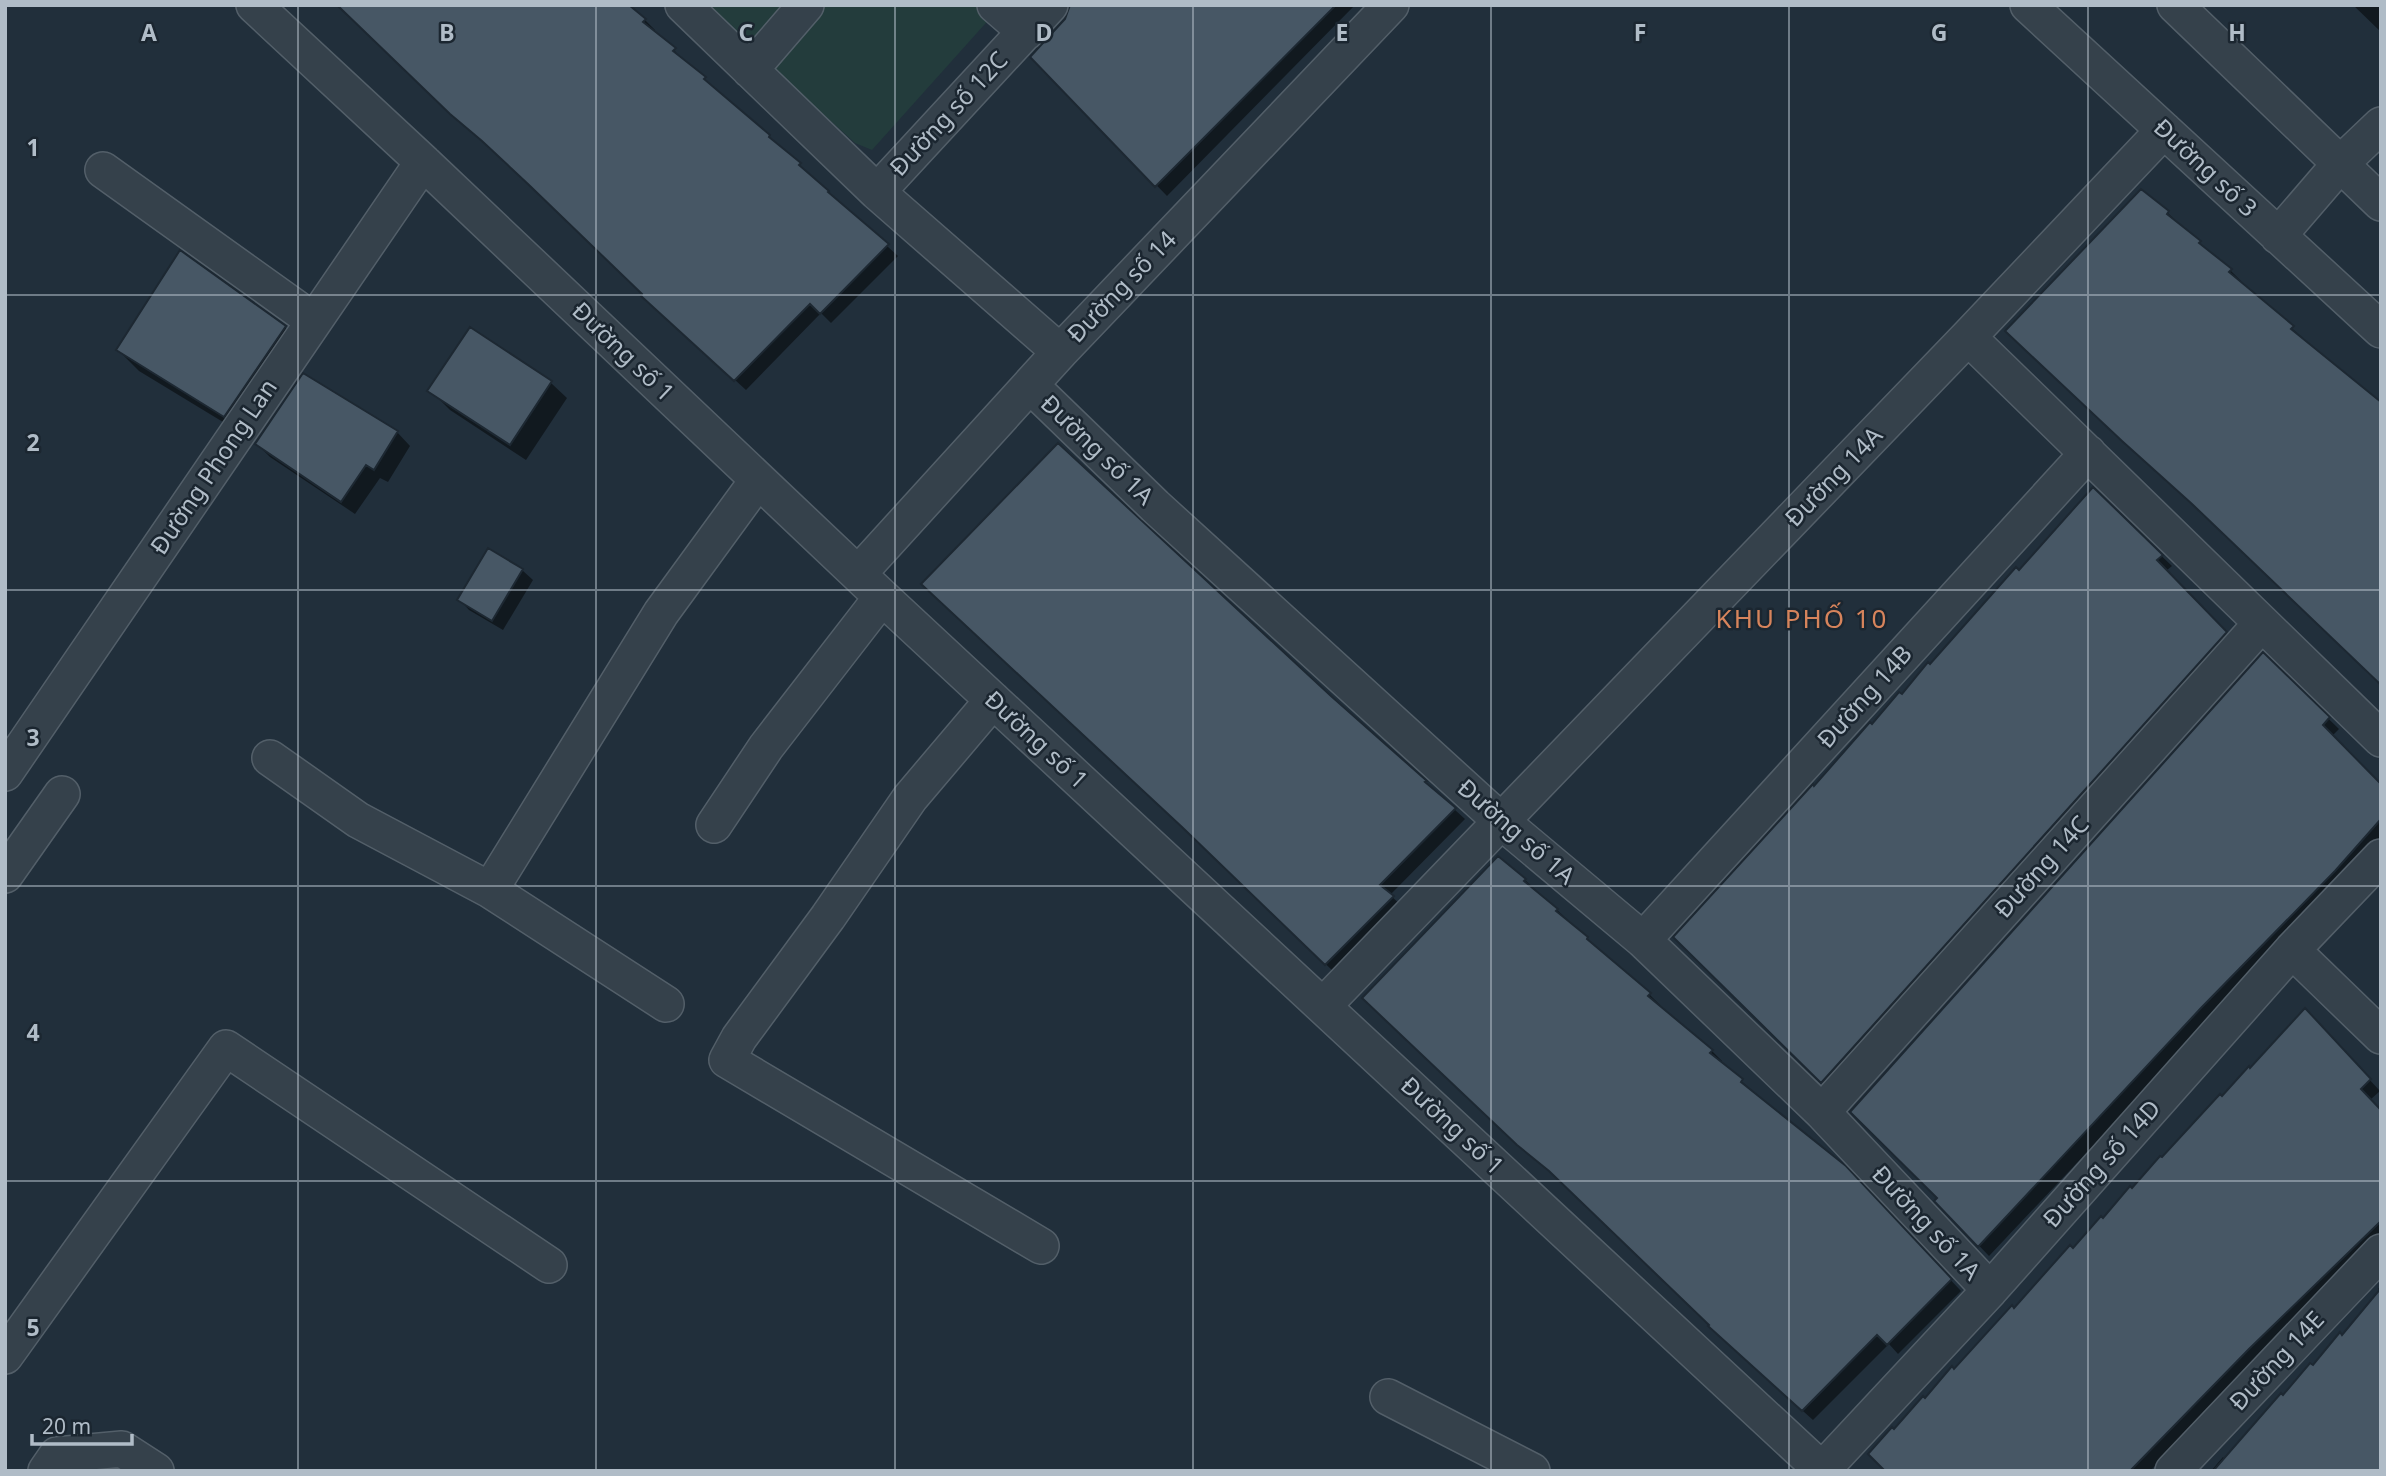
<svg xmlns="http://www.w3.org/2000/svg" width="2386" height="1476" font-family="'Noto Sans',sans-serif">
	<rect width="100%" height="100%" fill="#212f3b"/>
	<path fill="#233c3c" d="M702 5H1002L872 150 855 143Z"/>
	<path fill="#0007" d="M336 5H627L645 20 655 30 653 32 674 50 683 61 898 256 831 323 821 313 746 390 654 306 494 151 463 125Z
		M1071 5H1355L1167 196 1032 57 1067 19Z
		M2353 5H2381V32Z
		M2142 191 2168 213 2178 223 2177 224 2230 270 2241 281 2239 282 2303 338 2381 685 2353 659Z
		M181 253 285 327 306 348 246 436 139 371 118 350Z
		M470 330 551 383 567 398 526 460 450 410 434 394Z
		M397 432 410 446 388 482 380 478 355 514 270 457 257 444Z
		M2093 490 2172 566 2166 571 2236 643 1832 1092 1676 936 2019 572Z
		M522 570 533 580 503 630 469 610 459 599Z
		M2263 655 2339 729 2332 736 2381 786V841L1989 1256 1936 1201Z
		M1330 697 1465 819 1390 895 1403 907 1336 974 1195 838Z
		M1498 859 1525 880 1587 938 1596 949 1650 995 1660 1005 1658 1007 1712 1051 1722 1061 1720 1063 1856 1179 1961 1291 1898 1354 1889 1344 1813 1420 1720 1337 1626 1243 1374 1008Z
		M2315 1021 2380 1091 2370 1100 2381 1112V1241L2150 1471H1887L1925 1401 2250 1070Z
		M2381 1286V1471H2211L2223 1457 2225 1459 2342 1337 2381 1291 2378 1289Z"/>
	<path fill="#475765" stroke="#1d2832" stroke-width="2" d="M337 5H629L646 19 643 22 676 48 673 51 706 77 704 79 770 135 769 137 801 163 799 165 829 191 828 192 889 244 820 314 810 304 734 381 641 296 642 294 529 185 482 141 450 114Z
		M1070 5H1336L1155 187 1030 57 1065 19Z
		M2141 189 2169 211 2167 214 2201 241 2199 243 2232 269 2229 272 2294 326 2291 329 2381 402V685L2192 504 2122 441 2005 331Z
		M180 250 286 326 224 417 116 350Z
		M470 327 552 381 510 445 427 391Z
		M303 373 398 431 374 470 366 465 341 502 255 444Z
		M1058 443 1331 696 1427 781 1425 782 1456 808 1380 885 1394 896 1325 965 1183 828 921 584Z
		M2093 487 2163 555 2157 560 2227 632 1821 1083 1673 937 1813 784 1814 786 1870 722 1872 724 1899 692 1902 694 1928 662 1930 664 2016 567 2019 570Z
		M488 548 523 569 492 621 457 600Z
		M2263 652 2330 717 2323 725 2381 784V819L2335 871 2201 1008 1978 1247 1934 1201 1937 1198 1850 1112Z
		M1498 856 1526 879 1524 881 1558 909 1556 911 1588 937 1587 939 1651 993 1648 996 1713 1050 1710 1053 1743 1079 1741 1082 1846 1166 1952 1279 1887 1345 1877 1335 1802 1411 1708 1326 1709 1325 1549 1171 1517 1145 1362 998Z
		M2305 1008 2371 1079 2361 1089 2381 1110V1221L2249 1349 2130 1471H1885L1868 1454 1892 1427 1894 1429 1923 1396 1925 1398 1952 1366 1954 1369 2012 1305 2014 1308 2070 1245 2073 1248 2101 1216 2103 1218 2130 1186 2132 1188 2160 1156 2162 1157 2220 1094 2222 1096 2249 1066 2250 1068Z
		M2381 1288V1471H2213L2281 1393 2283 1395 2310 1363 2313 1365 2340 1332 2342 1335Z"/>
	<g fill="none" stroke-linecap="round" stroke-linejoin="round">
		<g stroke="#535f69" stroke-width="38">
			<path id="minor" d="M254 5 423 162 882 597 1823 1471
				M683 5 877 192 1060 352
				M995 5 1026 32
				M2028 5 2381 330
				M2175 5 2381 203
				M750 70 806 5
				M103 170 314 321
				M877 192 1050 5
				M2278 236 2340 164 2381 125
				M1968 337 2381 739
				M1030 385 1155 506 1502 822 1643 940 1822 1112 1990 1290
				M858 574 1060 352 1391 5
				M993 700 910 798 828 917 739 1038 727 1060 1041 1246
				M270 758 358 820 490 890 666 1004
				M5 773 423 162
				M714 825 766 747 882 597
				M5 875 62 794
				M490 890 661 613 758 480
				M1643 940 2088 453
				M2292 950 2381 1036
				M1323 1006 1968 337 2164 130
				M1822 1112 2262 623
				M5 1356 226 1048 549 1265
				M1388 1397 1532 1471
				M1822 1470 1990 1290 2292 950 2381 857
				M46 1471 57 1455 122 1449 156 1471
				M2173 1471 2381 1252"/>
		</g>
		<use href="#minor" stroke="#35414b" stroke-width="35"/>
	</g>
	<path fill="none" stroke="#b0bcc7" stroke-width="2" stroke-opacity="0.55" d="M298 5V1471M596 5V1471M895 5V1471M1193 5V1471M1491 5V1471M1789 5V1471M2088 5V1471M5 295H2381M5 590H2381M5 886H2381M5 1181H2381"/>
	<g text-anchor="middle" stroke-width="5" stroke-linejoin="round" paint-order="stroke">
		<g font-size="24" fill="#b0bcc7" stroke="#1b2630">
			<text transform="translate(949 114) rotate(-47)" y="8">Đường số 12C</text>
			<text transform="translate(2205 168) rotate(43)" y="8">Đường số 3</text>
			<text transform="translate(1122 287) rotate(-46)" y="8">Đường số 14</text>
			<text transform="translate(623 352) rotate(44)" y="8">Đường số 1</text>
			<text transform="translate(1097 450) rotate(44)" y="8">Đường số 1A</text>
			<text transform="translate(214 467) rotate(-56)" y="8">Đường Phong Lan</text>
			<text transform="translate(1834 477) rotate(-46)" y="8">Đường 14A</text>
			<text transform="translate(1865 697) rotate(-48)" y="8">Đường 14B</text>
			<text transform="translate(1036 740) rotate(43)" y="8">Đường số 1</text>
			<text transform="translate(1516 832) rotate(41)" y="8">Đường số 1A</text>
			<text transform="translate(2042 867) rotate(-48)" y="8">Đường 14C</text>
			<text transform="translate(1452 1126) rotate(43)" y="8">Đường số 1</text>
			<text transform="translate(2102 1164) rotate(-48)" y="8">Đường số 14D</text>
			<text transform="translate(1926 1223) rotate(47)" y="8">Đường số 1A</text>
			<text transform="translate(2277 1361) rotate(-47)" y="8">Đường 14E</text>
		</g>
		<g font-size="26" letter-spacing="2" fill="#d7845c" stroke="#1b2630">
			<text x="1802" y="628">KHU PHỐ 10</text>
		</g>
	</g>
	<g font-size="23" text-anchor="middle" font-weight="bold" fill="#b0bcc7" stroke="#1b2630" stroke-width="5" stroke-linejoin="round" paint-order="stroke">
		<text x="149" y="41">A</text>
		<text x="447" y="41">B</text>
		<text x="746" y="41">C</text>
		<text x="1044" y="41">D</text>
		<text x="1342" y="41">E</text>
		<text x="1640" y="41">F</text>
		<text x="1939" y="41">G</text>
		<text x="2237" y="41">H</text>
		<text x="33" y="156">1</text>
		<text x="33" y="451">2</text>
		<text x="33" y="746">3</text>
		<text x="33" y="1041">4</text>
		<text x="33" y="1336">5</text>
	</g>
	<rect width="2386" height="1476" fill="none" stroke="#b0bcc7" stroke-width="14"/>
	<path d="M32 1434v10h100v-10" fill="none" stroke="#b0bcc7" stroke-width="3.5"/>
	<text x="42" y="1434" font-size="21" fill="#b0bcc7" stroke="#1b2630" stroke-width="5" paint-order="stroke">20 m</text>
</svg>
